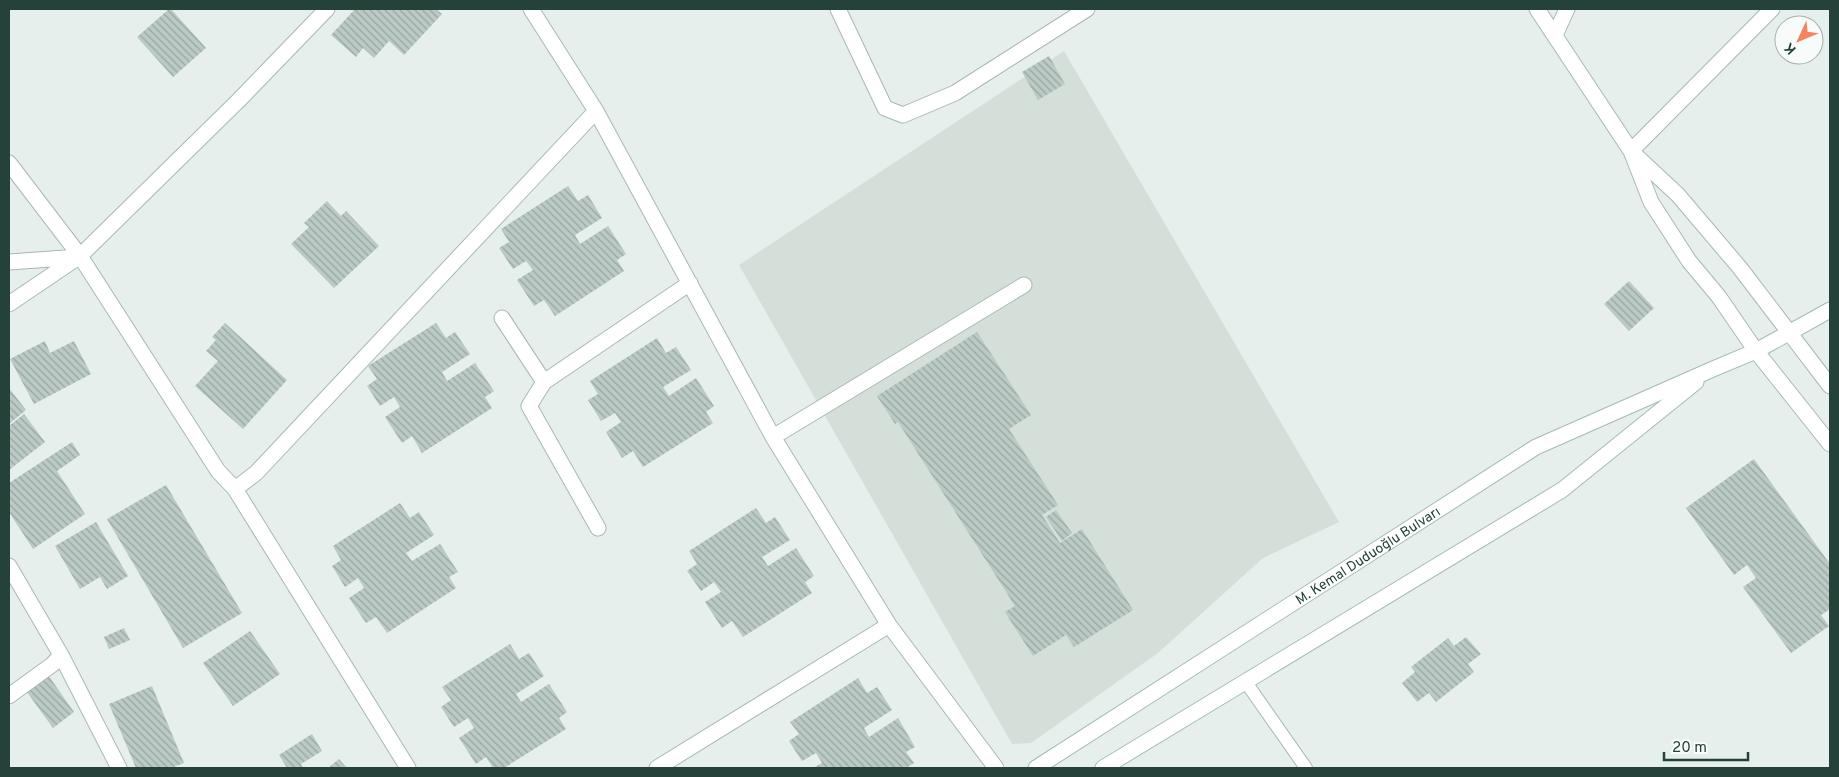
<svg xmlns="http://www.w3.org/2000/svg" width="1839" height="777" font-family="Overpass,sans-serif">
	<defs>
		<pattern id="building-back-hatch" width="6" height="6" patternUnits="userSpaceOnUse" patternTransform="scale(1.25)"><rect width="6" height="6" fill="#bbcac4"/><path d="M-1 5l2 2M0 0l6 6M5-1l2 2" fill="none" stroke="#98a6a0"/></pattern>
	</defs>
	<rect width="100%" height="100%" fill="#e6efeb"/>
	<path fill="#d4dfda" d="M1064 51 1339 522 1263 558 1158 653 1031 743 1012 744 739 265Z"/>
	<path fill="url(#building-back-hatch)" d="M169 9H171L206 48 173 77 137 37Z
		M355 9H436L442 14 404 55 389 41 374 58 363 48 356 57 331 35Z
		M1049 56 1065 84 1038 100 1022 72Z
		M568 186 578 201 588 195 602 218 575 235 580 244 608 226 626 254 617 260 624 271 555 316 544 300 534 306 517 280 533 270 526 261 513 269 499 248 509 242 501 229Z
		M327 201 341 216 346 211 379 246 334 288 291 244 309 227 304 223Z
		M1629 281 1654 308 1629 331 1604 304Z
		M225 323 287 380 243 429 195 386 218 361 206 351 216 340 212 337Z
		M436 323 446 338 455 332 470 354 442 372 447 381 475 363 494 391 485 397 492 408 422 453 412 436 402 443 385 417 400 407 394 397 380 406 367 386 377 379 368 366Z
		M977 332 1031 415 1009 429 1058 505 1042 515 1060 543 1082 529 1133 610 1074 647 1066 635 1033 656 1005 612 1015 606 898 422 895 424 877 396Z
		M657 338 666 353 676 347 691 370 663 387 669 396 696 378 714 406 706 412 713 423 643 467 633 451 622 458 606 432 621 422 615 413 601 421 588 400 598 394 590 381Z
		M45 341 50 353 74 341 91 374 34 404 10 359Z
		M9 388 26 410 9 424Z
		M24 414 45 442 9 470V426Z
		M72 442 80 455 57 471 85 514 33 549 9 512V483Z
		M1754 459 1830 564V609L1821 615 1829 626 1791 653 1743 587 1756 578 1747 565 1734 575 1686 508Z
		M166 485 242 613 183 648 107 519Z
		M400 503 410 518 419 512 434 535 406 553 412 561 440 544 458 572 449 577 456 588 387 633 376 617 366 623 349 598 364 588 358 578 345 587 332 566 341 560 333 546Z
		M756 508 766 523 775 517 790 540 762 557 768 566 796 548 814 576 805 582 812 593 743 637 732 621 722 628 705 602 721 592 714 582 701 591 687 571 697 564 689 551Z
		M1056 510 1072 533 1062 541 1046 517Z
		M96 522 128 576 107 589 100 577 80 589 55 546Z
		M124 628 130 640 109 649 104 637Z
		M250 631 280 674 233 706 203 663Z
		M1466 637 1481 654 1468 664 1474 672 1436 702 1429 693 1417 702 1402 683 1415 672 1411 667 1448 638 1454 646Z
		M510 644 519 659 529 653 544 676 516 694 521 702 549 684 567 712 559 718 566 729 504 768H493L486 757 476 764 459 738 474 728 468 718 454 727 441 707 451 700 442 687Z
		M46 672 74 712 53 728 24 688Z
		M858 678 867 693 877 687 892 710 864 728 869 737 898 718 915 747 906 752 914 763 906 768H813L822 763 816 753 802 761 789 741 799 734 790 722Z
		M152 686 184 763 171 768H136L109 704Z
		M312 734 322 751 301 764 303 768H287L279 755Z
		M339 759 347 768H328Z"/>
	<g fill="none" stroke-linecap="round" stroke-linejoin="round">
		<g stroke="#a8b8b2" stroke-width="14">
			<path id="lane" d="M1245 681 1306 768"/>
		</g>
		<g stroke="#a8b8b2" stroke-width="17">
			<path id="street" d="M531 9 596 111 773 437 889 625 996 768
				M838 9 885 108 903 115 955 93 1087 9
				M1537 9 1631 151 1651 202 1689 261 1719 297 1756 351 1830 444
				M1555 35 1567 9
				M1631 151 1772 9
				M1634 154 1678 195 1740 268 1830 386
				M9 163 80 256 218 471 235 489 408 768
				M9 262 79 257
				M9 304 80 256 239 100 327 9
				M502 318 544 382
				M773 437 1024 285
				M235 489 256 473 596 111
				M598 528 529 406 544 382 690 283
				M9 566 61 655 119 768
				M9 696 53 664 61 655
				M657 768 889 625"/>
		</g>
		<g stroke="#a4bbb3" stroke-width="17">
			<g id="secondary">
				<path id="s1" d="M1036 768 1536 447 1713 369 1756 351 1830 310"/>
				<path d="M1103 768 1562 490 1696 382"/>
			</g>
		</g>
		<use href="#lane" stroke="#fff" stroke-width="12"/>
		<use href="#street" stroke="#fff" stroke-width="15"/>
		<use href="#secondary" stroke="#fff" stroke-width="15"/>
	</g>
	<g text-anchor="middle" stroke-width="4" stroke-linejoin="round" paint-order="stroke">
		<g font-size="14" fill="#24423a" stroke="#f7fbf9">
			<text dy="5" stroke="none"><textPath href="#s1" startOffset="394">M. Kemal Duduoğlu Bulvarı</textPath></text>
		</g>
	</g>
	<rect width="1839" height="777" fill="none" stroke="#24423a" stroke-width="20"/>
	<g transform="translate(1799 40) rotate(226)"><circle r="24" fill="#f7fbf9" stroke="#a3b1ad"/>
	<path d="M0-4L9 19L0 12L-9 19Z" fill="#f4845f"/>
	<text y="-8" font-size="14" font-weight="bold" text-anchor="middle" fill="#24423a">K</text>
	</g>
	<path d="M1664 752v8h84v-8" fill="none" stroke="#24423a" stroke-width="2.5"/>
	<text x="1672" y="752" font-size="15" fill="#24423a" stroke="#f7fbf9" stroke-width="4" paint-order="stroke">20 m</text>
</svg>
